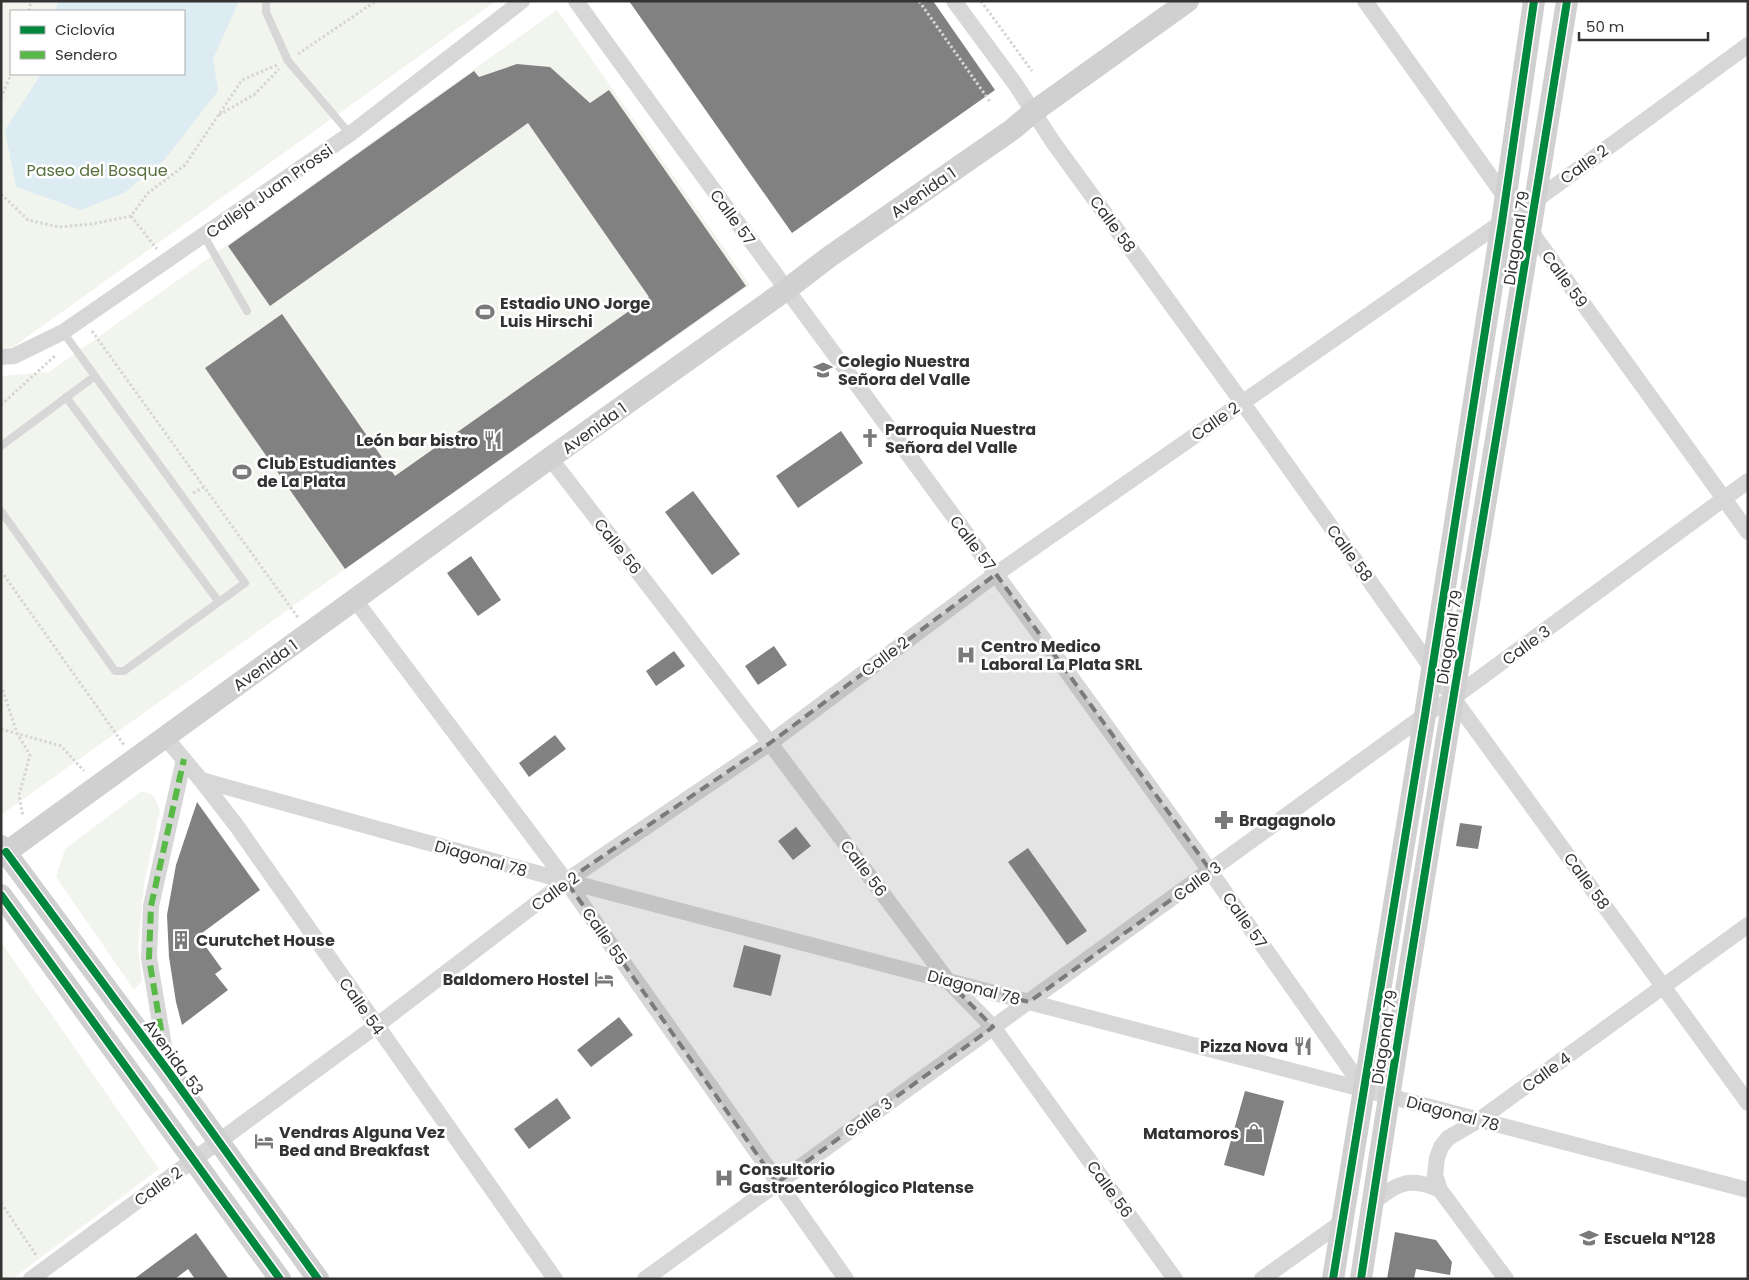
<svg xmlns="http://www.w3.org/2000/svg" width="1749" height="1280" font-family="Poppins,sans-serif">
	<rect width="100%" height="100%" fill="#fff"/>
	<path fill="#f1f5ed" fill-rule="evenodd" d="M1 1H496L13 347 1 348ZM11 11H184V74H11Z
		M557 10 750 285 345 569 1 815V376L49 372Z
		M142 791 154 796 160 810 144 884 138 948 142 981 134 990 56 877 65 849Z
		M1 942 159 1169 12 1279H1Z"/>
	<path fill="#ddebf3" d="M58 1H239L213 59 218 91 165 159 124 193 81 210 16 187 5 130 41 74H184V11H56Z"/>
	<path fill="#818181" d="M629 1H933L995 90 792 233Z
		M517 64 550 67 590 103 609 90 746 286 345 569 205 368 282 314 395 476 649 297 528 123 270 306 228 246 474 71 479 77Z
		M841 431 863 463 798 508 776 476Z
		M693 491 740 554 712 575 665 512Z
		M471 556 501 600 478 616 447 573Z
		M774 646 787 665 758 685 745 666Z
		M674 651 685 666 656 686 646 671Z
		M555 735 566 749 529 777 519 763Z
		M197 802 260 890 198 936 222 969 215 974 228 990 182 1025 176 1002 169 957 167 915 176 865Z
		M1460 823 1482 826 1478 849 1456 846Z
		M796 827 811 846 793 860 778 841Z
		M1028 848 1087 931 1067 945 1008 862Z
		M744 945 781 955 771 996 733 987Z
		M619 1017 633 1035 591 1067 577 1050Z
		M1245 1091 1284 1101 1264 1176 1224 1165Z
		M557 1098 571 1118 529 1149 514 1129Z
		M1395 1232 1436 1240 1452 1262 1450 1275 1416 1269 1414 1279H1387Z
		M196 1233 229 1279H195L188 1269 175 1279H134Z"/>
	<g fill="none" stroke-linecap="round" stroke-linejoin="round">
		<path stroke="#d6d6d6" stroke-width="3" stroke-dasharray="2.5 2.5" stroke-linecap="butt" d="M919 1 991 103
			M981 1 1032 71
			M29 11 31 1
			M298 54 376 1
			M1 98 11 74
			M219 115 255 94 279 69
			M1 194 28 220 59 227 92 224 131 216 148 193 185 165 242 80 277 65
			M131 216 157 249
			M92 331 299 619
			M1 405 56 355
			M193 493 204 487
			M1 571 124 745
			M1 685 17 733 30 755 19 795 23 817
			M1 729 61 746 84 771
			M1 1203 36 1255"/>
		<path stroke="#d7d7d7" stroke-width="8" d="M266 1V12L288 61 350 134
			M204 236 247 311
			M66 397 219 602
			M1 446 95 376
			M1 511 115 671H124L245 583 63 332"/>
		<path stroke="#d7d7d7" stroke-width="16" d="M576 1C714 193 856 382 995 573 1120 743 1242 916 1364 1089
			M954 1 1016 85 1053 142 1242 402 1453 698 1748 1103
			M1365 1 1508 201
			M1527 226 1748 532
			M1 357 14 356 63 332 350 134 522 1
			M550 458 770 743 948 981 993 1027 1175 1279
			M355 600 566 881 846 1279
			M165 737 201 780 236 825 555 1279
			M201 780 566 881 1748 1190
			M168 1069 149 958 151 906 184 759
			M1372 1204C1396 1183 1410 1176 1440 1190
			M31 1279 376 1026 566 881 770 743 996 574 1502 222 1536 200 1748 45
			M645 1279 1425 715 1453 698 1748 481
			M1262 1279 1342 1222
			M1506 1279 1440 1190 1435 1175 1437 1158 1441 1147 1448 1138 1479 1120 1748 925"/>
		<path stroke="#d0d0d0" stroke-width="22" d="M1 846 168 1071 318 1279
			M1 856 550 458 786 290 829 257 1013 129 1033 112 1188 1
			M1 895 280 1279
			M1333 1279 1425 715 1502 222 1534 1
			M1361 1279C1425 852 1500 427 1567 1"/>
		<path stroke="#58b947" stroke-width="6" stroke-dasharray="12 6" stroke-linecap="butt" d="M167 1066 149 958 151 906 184 759"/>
		<g stroke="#fff" stroke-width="11">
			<path id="cycleway" d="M6 852 168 1071 318 1279
				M1 895 280 1279
				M1333 1279 1425 715 1502 222 1534 1
				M1361 1279C1425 852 1500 427 1567 1"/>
		</g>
		<use href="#cycleway" stroke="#00873e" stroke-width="8"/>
	</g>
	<path fill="#7a7a7a" fill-opacity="0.2" stroke="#7a7a7a" stroke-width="4" stroke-dasharray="10 6" stroke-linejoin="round" d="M996 574 1211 871 1029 1002 948 981 993 1027 777 1183 566 881 770 743Z"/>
	<defs>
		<g id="stadium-bare" transform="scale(1.5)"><path d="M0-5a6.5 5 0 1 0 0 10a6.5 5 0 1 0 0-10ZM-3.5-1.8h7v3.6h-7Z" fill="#7a7a7a" stroke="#fff" stroke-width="2.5" paint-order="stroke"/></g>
		<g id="school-bare" transform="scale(1.5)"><path d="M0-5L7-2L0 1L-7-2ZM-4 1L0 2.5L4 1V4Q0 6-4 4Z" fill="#7a7a7a" stroke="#fff" stroke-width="2.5" paint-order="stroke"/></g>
		<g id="church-bare" transform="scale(1.5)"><path d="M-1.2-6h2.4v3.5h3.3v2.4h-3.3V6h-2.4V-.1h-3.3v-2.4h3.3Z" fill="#7a7a7a" stroke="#fff" stroke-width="2.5" paint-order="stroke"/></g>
		<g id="restaurant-bare" transform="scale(1.5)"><path d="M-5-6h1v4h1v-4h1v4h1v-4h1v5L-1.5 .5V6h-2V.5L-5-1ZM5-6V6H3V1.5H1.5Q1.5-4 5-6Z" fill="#7a7a7a" stroke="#fff" stroke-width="2.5" paint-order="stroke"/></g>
		<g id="hospital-bare" transform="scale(1.5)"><path d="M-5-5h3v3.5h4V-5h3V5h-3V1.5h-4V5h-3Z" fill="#7a7a7a" stroke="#fff" stroke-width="2.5" paint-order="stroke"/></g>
		<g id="pharmacy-bare" transform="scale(1.5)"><path d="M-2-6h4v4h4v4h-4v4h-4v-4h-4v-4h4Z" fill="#7a7a7a" stroke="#fff" stroke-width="2.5" paint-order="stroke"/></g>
		<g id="building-bare" transform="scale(1.5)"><path d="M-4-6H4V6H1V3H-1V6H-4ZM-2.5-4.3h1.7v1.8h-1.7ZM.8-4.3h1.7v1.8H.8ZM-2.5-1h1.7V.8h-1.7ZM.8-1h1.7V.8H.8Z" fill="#7a7a7a" stroke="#fff" stroke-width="2.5" paint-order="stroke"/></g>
		<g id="hotel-bare" transform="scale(1.5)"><path d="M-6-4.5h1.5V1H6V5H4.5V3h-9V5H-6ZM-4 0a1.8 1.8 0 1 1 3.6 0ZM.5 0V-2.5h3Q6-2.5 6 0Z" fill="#7a7a7a" stroke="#fff" stroke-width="2.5" paint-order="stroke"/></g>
		<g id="shop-bare" transform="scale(1.5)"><path d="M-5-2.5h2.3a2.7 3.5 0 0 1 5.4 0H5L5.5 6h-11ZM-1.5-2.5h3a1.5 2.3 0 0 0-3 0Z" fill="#7a7a7a" stroke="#fff" stroke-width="2.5" paint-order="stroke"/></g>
	</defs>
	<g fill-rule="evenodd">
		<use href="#stadium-bare" x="485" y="312"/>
		<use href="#school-bare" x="823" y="370"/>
		<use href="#church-bare" x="870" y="438"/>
		<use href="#restaurant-bare" x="493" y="440"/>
		<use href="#stadium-bare" x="242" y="472"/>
		<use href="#hospital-bare" x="966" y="655"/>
		<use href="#pharmacy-bare" x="1224" y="820"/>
		<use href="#building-bare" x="181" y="940"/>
		<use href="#hotel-bare" x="604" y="979"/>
		<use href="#restaurant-bare" x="1303" y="1046"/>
		<use href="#shop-bare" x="1254" y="1133"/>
		<use href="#hotel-bare" x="264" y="1141"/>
		<use href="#hospital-bare" x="724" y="1178"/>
		<use href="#school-bare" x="1589" y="1238"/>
	</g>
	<g text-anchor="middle" stroke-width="5" stroke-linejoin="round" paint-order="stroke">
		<g font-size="16" fill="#333" stroke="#fff">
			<text transform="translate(1584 164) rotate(-36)" y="6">Calle 2</text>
			<text transform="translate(269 191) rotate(-35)" y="6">Calleja Juan Prossi</text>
			<text transform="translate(923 192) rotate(-35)" y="6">Avenida 1</text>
			<text transform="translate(733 217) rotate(54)" y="6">Calle 57</text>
			<text transform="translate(1113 224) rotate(54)" y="6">Calle 58</text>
			<text transform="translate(1516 238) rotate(-81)" y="6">Diagonal 79</text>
			<text transform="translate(1565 279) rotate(54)" y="6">Calle 59</text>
			<text transform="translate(1215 421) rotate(-35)" y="6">Calle 2</text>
			<text transform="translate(594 428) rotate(-36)" y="6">Avenida 1</text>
			<text transform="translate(973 543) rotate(53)" y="6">Calle 57</text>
			<text transform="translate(618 546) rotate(52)" y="6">Calle 56</text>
			<text transform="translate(1350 553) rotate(54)" y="6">Calle 58</text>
			<text transform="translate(1449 637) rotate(-81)" y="6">Diagonal 79</text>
			<text transform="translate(1526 645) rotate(-36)" y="6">Calle 3</text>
			<text transform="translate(885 656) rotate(-37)" y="6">Calle 2</text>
			<text transform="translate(265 665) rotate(-36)" y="6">Avenida 1</text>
			<text transform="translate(481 858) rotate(16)" y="6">Diagonal 78</text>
			<text transform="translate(864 868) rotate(53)" y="6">Calle 56</text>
			<text transform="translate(1197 881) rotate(-36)" y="6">Calle 3</text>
			<text transform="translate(1587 881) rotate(54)" y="6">Calle 58</text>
			<text transform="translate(555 891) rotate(-36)" y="6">Calle 2</text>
			<text transform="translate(1245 920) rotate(55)" y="6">Calle 57</text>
			<text transform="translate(605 936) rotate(55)" y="6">Calle 55</text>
			<text transform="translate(974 987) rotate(15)" y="6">Diagonal 78</text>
			<text transform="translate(362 1006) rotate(55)" y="6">Calle 54</text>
			<text transform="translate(1384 1037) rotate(-81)" y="6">Diagonal 79</text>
			<text transform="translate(174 1057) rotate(54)" y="6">Avenida 53</text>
			<text transform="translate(1546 1072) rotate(-36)" y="6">Calle 4</text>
			<text transform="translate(1453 1113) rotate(15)" y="6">Diagonal 78</text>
			<text transform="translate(868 1117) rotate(-36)" y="6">Calle 3</text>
			<text transform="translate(158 1186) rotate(-36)" y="6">Calle 2</text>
			<text transform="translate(1110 1189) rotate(54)" y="6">Calle 56</text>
		</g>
		<g font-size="16" fill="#56703f" stroke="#fff">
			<text x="97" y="176">Paseo del Bosque</text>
		</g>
		<g font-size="16" font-weight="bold" fill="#333" stroke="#fff" text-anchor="start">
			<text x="500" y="309">Estadio UNO Jorge<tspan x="500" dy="18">Luis Hirschi</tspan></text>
			<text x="838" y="367">Colegio Nuestra<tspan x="838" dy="18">Señora del Valle</tspan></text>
			<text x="885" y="435">Parroquia Nuestra<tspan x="885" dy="18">Señora del Valle</tspan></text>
			<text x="478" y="446" text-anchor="end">León bar bistro</text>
			<text x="257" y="469">Club Estudiantes<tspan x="257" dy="18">de La Plata</tspan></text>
			<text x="981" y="652">Centro Medico<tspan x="981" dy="18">Laboral La Plata SRL</tspan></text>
			<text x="1239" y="826">Bragagnolo</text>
			<text x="196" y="946">Curutchet House</text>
			<text x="589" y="985" text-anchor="end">Baldomero Hostel</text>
			<text x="1288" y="1052" text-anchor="end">Pizza Nova</text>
			<text x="279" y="1138">Vendras Alguna Vez<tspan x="279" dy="18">Bed and Breakfast</tspan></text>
			<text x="1239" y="1139" text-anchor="end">Matamoros</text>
			<text x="739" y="1175">Consultorio<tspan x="739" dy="18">Gastroenterólogico Platense</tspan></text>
			<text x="1604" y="1244">Escuela Nº128</text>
		</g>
	</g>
	<rect width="1749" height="1280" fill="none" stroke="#333333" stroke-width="5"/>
	<rect x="10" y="10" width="175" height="65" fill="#ffffff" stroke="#adadad"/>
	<rect x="20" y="26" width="25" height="8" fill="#00873e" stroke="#adadad"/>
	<text x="55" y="35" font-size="15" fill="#333333">Ciclovía</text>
	<rect x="20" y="51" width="25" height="8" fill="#58b947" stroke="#adadad"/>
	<text x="55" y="60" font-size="15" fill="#333333">Sendero</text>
	<path d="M1579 32v8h129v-8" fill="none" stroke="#333333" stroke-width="2.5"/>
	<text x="1586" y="32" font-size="15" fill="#333333" stroke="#ffffff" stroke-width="4" paint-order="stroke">50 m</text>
</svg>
